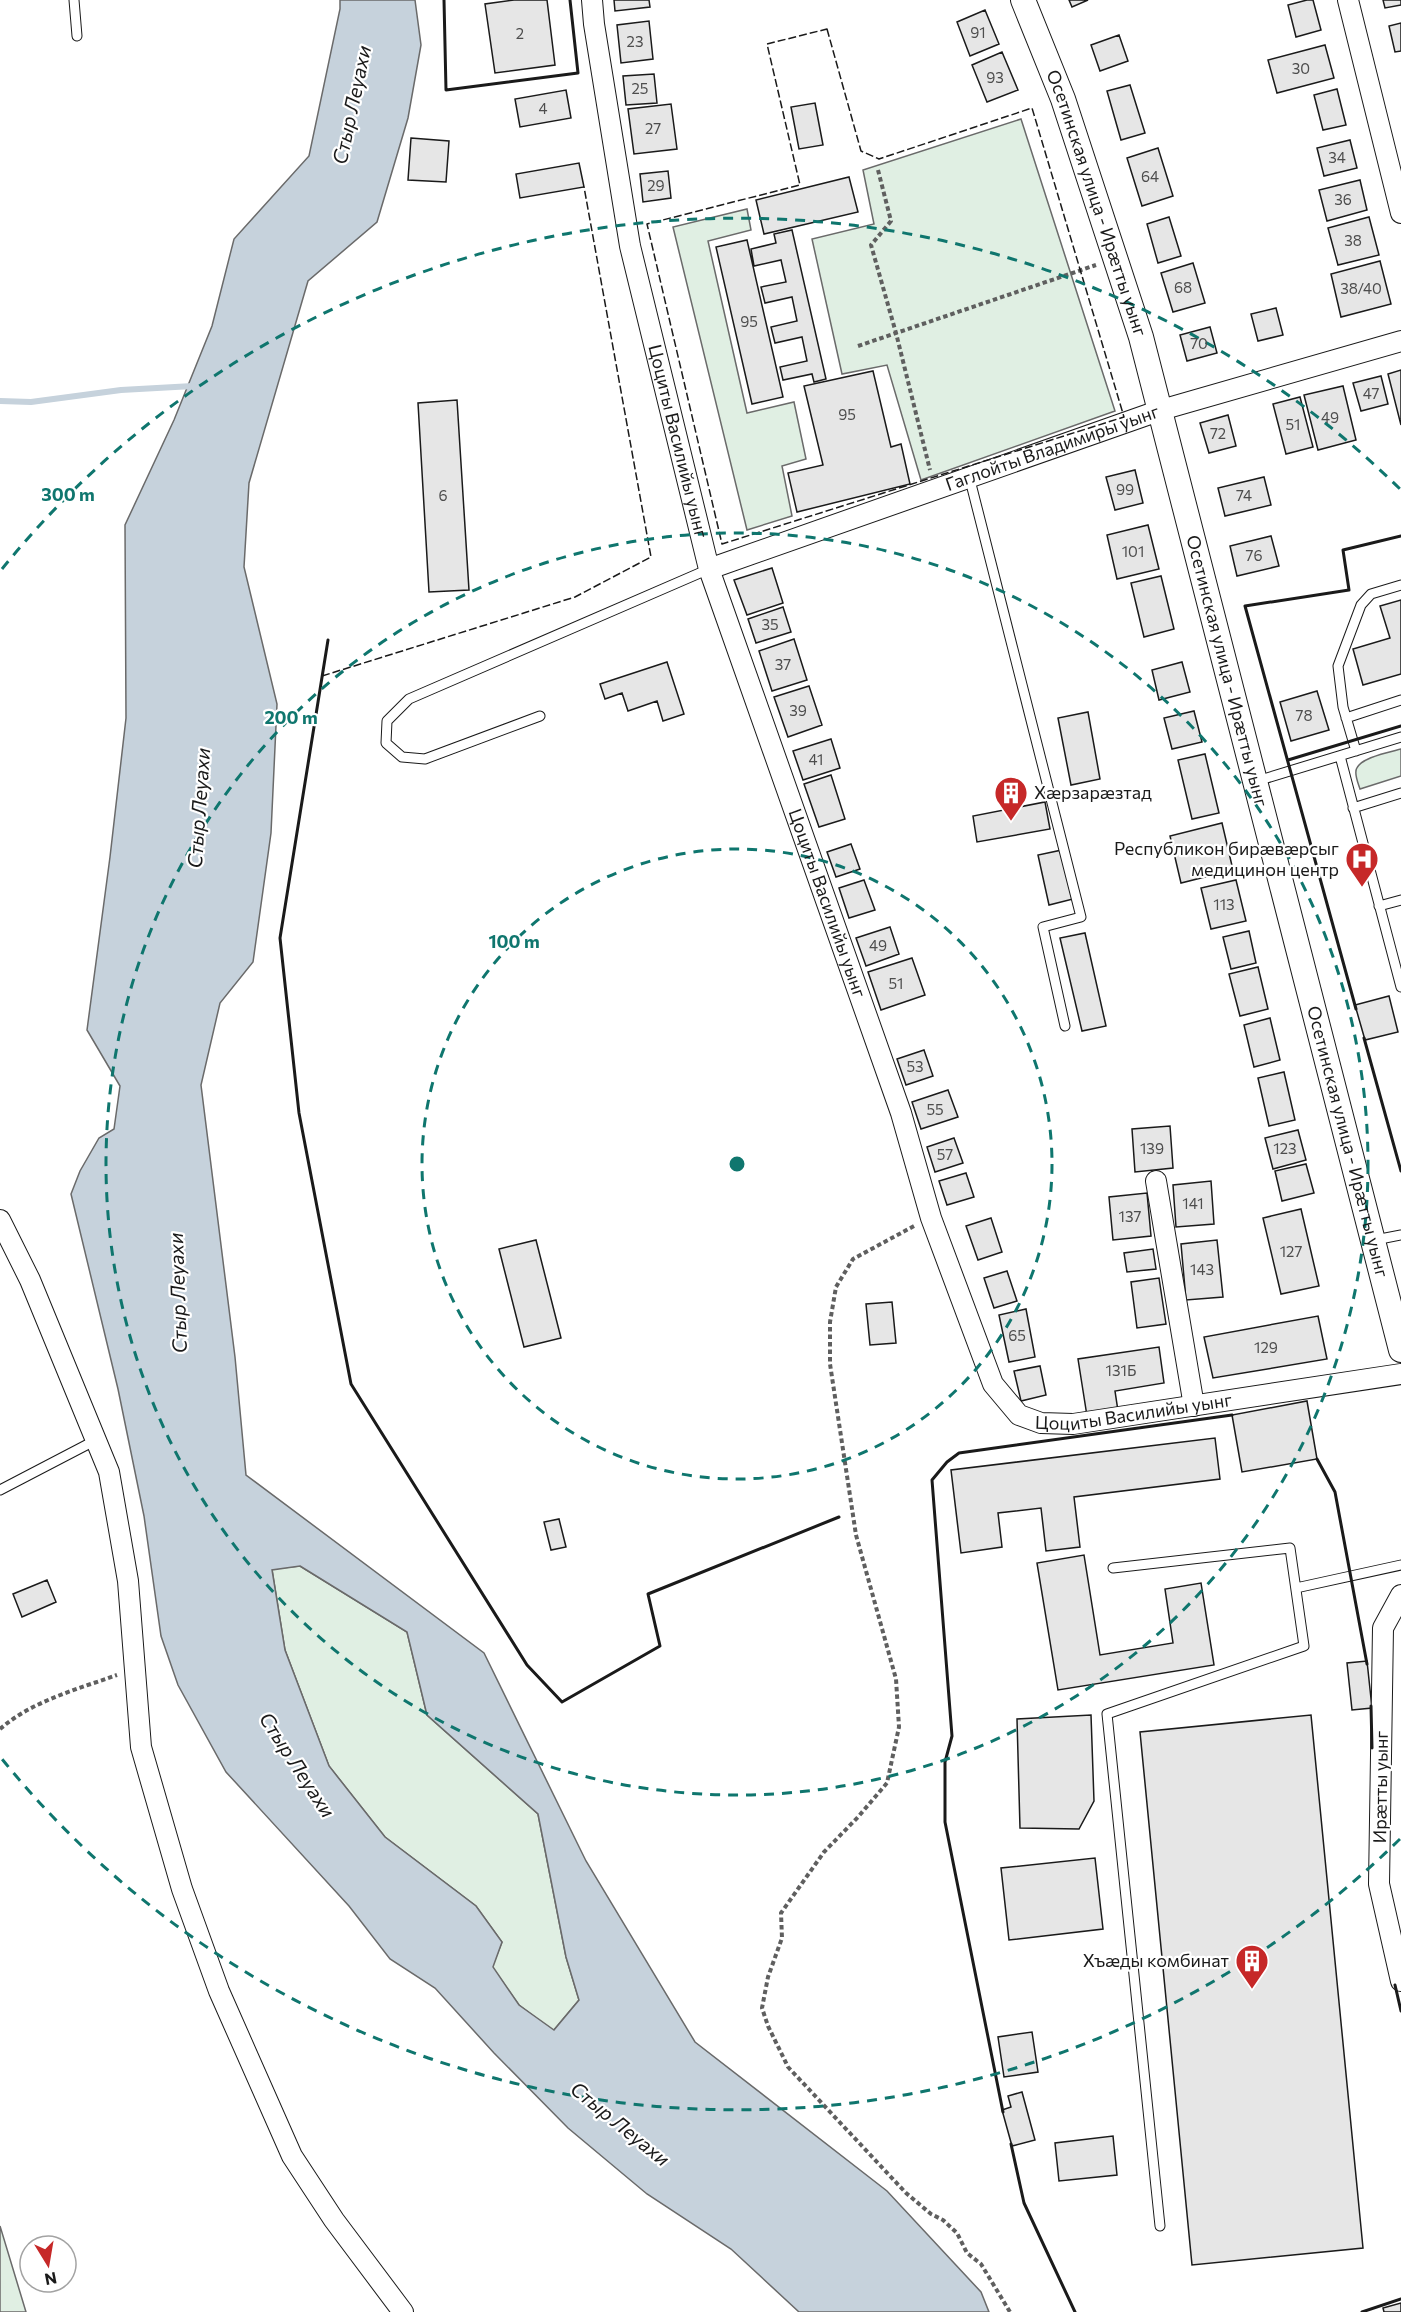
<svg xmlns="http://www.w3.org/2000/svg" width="1401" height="2312" font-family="Commissioner,sans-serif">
	<rect width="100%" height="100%" fill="#fff"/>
	<path fill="#e0efe3" stroke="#6a6a6a" stroke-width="1.5" d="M1021 119 1115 411 921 480 887 365 842 374 812 239 874 224 863 170Z
		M747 209 751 230 708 241 747 413 794 402 806 459 782 466 792 516 747 530 673 227Z
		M1401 749V776L1360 789C1358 783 1355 776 1356 771 1357 758 1390 752 1401 749Z
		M300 1566 407 1632 427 1715 538 1814 566 1957 579 2000 553 2031 519 2005 492 1967 502 1942 476 1906 385 1837 329 1766 285 1650 272 1569Z
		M0 2226 26 2312H0Z"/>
	<path fill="#c6d2dc" stroke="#6a6a6a" stroke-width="1.5" fill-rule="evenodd" d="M340 0H415L421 45 408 118 377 222 308 281 249 483 244 567 277 704 271 833 253 962 220 1003 201 1085 235 1357 246 1475 484 1653 586 1861 695 2042 887 2191 981 2292 989 2312H799L731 2249 647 2194 568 2128 494 2053 435 1988 390 1959 349 1906 226 1772 178 1685 161 1636 144 1516 118 1389 71 1194 80 1171 99 1138 114 1129 120 1086 87 1030 110 857 126 718 125 525 174 420 212 326 234 239 309 156 340 9ZM300 1566 407 1632 427 1715 538 1814 566 1957 579 2000 554 2030 519 2005 493 1967 502 1942 476 1906 385 1837 329 1766 285 1650 272 1570Z"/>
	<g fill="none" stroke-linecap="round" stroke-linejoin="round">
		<path stroke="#c6d2dc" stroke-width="6" d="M0 401 31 402 121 390 193 386"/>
	</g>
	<path fill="#e6e6e6" stroke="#1a1a1a" stroke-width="1.5" d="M514 0H547L555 65 495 73 485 4Z
		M614 0H649L650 7 615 11Z
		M1069 0H1088L1072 7Z
		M1307 0H1313L1321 30 1296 37 1288 5Z
		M1383 0H1401V5L1385 8Z
		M985 10 999 44 970 56 957 22Z
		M649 21 653 59 621 63 617 25Z
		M1401 23V51L1395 52 1389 26Z
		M1119 35 1128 61 1100 71 1091 45Z
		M1325 45 1334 78 1277 93 1268 60Z
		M1002 52 1018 90 987 102 972 65Z
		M654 74 657 103 626 105 623 76Z
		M1130 85 1145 133 1121 140 1107 91Z
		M1337 89 1346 125 1323 130 1314 95Z
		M566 90 571 118 520 127 515 99Z
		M815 103 823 145 799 149 791 107Z
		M671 104 677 149 634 154 628 109Z
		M411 138 449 141 446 182 408 180Z
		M1350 140 1357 168 1324 176 1317 148Z
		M1158 148 1173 196 1142 206 1127 158Z
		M579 163 584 187 520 198 516 174Z
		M668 171 671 198 643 202 640 174Z
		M849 177 858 212 764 234 756 200Z
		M1360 180 1367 210 1327 221 1319 190Z
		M1169 217 1181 256 1158 263 1147 224Z
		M1369 217 1379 255 1338 265 1328 228Z
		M792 230 826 379 814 382 812 374 783 380 780 367 807 361 802 337 775 343 771 327 797 321 792 297 765 303 761 287 786 282 781 260 754 266 751 249 776 243 774 234Z
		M747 240 783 397 752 404 716 247Z
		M1380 261 1391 304 1341 317 1331 274Z
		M1193 263 1205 303 1173 312 1161 273Z
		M1276 308 1283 335 1258 341 1251 314Z
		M1210 327 1217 353 1187 361 1180 335Z
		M1401 370V425L1388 374Z
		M873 371 891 447 901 444 910 484 797 512 788 473 823 465 804 386Z
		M1381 376 1388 404 1361 411 1353 383Z
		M1343 386 1356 440 1318 450 1304 395Z
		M1300 397 1313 447 1286 454 1273 404Z
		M457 400 469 590 429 592 418 403Z
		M1228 415 1236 446 1209 453 1200 423Z
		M1135 470 1143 503 1115 510 1106 477Z
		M1264 477 1271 505 1225 516 1218 488Z
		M1148 525 1159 569 1117 579 1107 535Z
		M1271 536 1279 566 1237 576 1230 546Z
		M772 568 783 603 747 615 734 580Z
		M1161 576 1174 629 1144 637 1131 583Z
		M1401 600V674L1363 685 1353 649 1390 638 1380 606Z
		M783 607 791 632 756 643 748 619Z
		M794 639 807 680 772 691 759 651Z
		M667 662 684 714 663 721 657 701 628 711 622 693 605 699 600 684Z
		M1182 662 1190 692 1159 700 1152 670Z
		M809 686 822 725 788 737 774 697Z
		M1317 691 1329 730 1291 741 1280 702Z
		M1194 711 1202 742 1172 749 1164 718Z
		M1088 712 1100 779 1071 785 1058 718Z
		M831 739 840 768 803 780 793 751Z
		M1205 754 1219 813 1192 819 1178 760Z
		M831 775 845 819 819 827 804 784Z
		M1045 802 1050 829 977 842 973 816Z
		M1222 823 1233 870 1181 883 1170 836Z
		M851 844 860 869 836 877 827 852Z
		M1062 850 1073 899 1049 905 1038 855Z
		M864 880 875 910 849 918 839 888Z
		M1236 880 1246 921 1211 929 1201 888Z
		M890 927 899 954 866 966 856 938Z
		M1249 931 1256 963 1231 969 1223 937Z
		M1085 933 1106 1026 1082 1031 1060 938Z
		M912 958 925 995 881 1010 868 972Z
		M1258 967 1268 1009 1240 1016 1229 974Z
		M1389 996 1398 1032 1365 1040 1355 1005Z
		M1270 1018 1280 1060 1254 1067 1244 1025Z
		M924 1050 933 1076 906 1085 897 1059Z
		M1284 1072 1295 1120 1269 1126 1258 1078Z
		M948 1090 958 1117 921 1129 912 1102Z
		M1170 1126 1173 1168 1135 1172 1132 1129Z
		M1298 1130 1306 1160 1273 1169 1265 1138Z
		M954 1138 963 1163 935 1172 927 1147Z
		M1306 1164 1314 1193 1282 1201 1275 1171Z
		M966 1173 974 1197 947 1205 939 1181Z
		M1211 1181 1214 1224 1176 1227 1173 1185Z
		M1147 1193 1151 1236 1113 1240 1109 1197Z
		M1301 1209 1319 1286 1281 1294 1263 1218Z
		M991 1218 1002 1252 978 1260 966 1226Z
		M536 1240 561 1338 524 1347 499 1249Z
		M1217 1240 1223 1297 1186 1300 1181 1244Z
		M1153 1249 1156 1269 1127 1272 1124 1253Z
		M1007 1271 1017 1301 994 1308 984 1278Z
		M1159 1278 1166 1324 1137 1328 1131 1282Z
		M892 1302 896 1343 870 1345 866 1304Z
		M1026 1309 1035 1357 1009 1362 999 1315Z
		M1318 1316 1327 1359 1213 1378 1204 1337Z
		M1159 1347 1164 1383 1115 1391 1118 1411 1087 1416 1078 1359Z
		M1040 1366 1046 1395 1021 1401 1014 1371Z
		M1307 1401 1317 1459 1242 1472 1232 1415Z
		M1215 1438 1220 1479 1074 1497 1080 1547 1046 1551 1041 1508 998 1513 1002 1547 961 1553 951 1470Z
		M559 1519 566 1547 551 1550 544 1522Z
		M1084 1555 1100 1655 1173 1643 1165 1589 1201 1583 1214 1665 1058 1690 1037 1563Z
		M47 1580 56 1602 22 1617 13 1594Z
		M1367 1661 1372 1708 1352 1710 1347 1663Z
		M1091 1715 1094 1801 1079 1829 1020 1828 1017 1719Z
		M1311 1715 1363 2248 1192 2265 1140 1732Z
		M1095 1858 1103 1929 1009 1940 1001 1868Z
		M1032 2032 1038 2072 1004 2077 998 2037Z
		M1022 2092 1035 2140 1012 2146 1002 2110 1011 2107 1008 2096Z
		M1113 2136 1117 2175 1059 2181 1055 2143Z
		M1401 2303V2312H1384L1383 2308Z"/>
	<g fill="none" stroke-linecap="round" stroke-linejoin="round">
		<g stroke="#1a1a1a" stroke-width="11">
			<path id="service" d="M74 0 77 36
				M969 476 1081 917 1043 927 1065 1026
				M540 716 425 759 402 757 386 743 387 721 409 699 709 569
				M1346 718 1401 700
				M1356 751 1343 707 1338 666 1361 605 1371 594 1401 585
				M1340 756 1401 987
				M1257 781 1401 737
				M1353 808 1401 793
				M1379 906 1401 900
				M1375 1240 1401 1235
				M0 1490 96 1440
				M1113 1568 1290 1548 1304 1646 1107 1714 1160 2226
				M1296 1588 1401 1565"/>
		</g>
		<g stroke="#1a1a1a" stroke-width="22">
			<g id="minor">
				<path id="s1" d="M592 0 594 24 630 246 709 569 901 1113 931 1218 993 1384 1019 1415 1041 1423 1073 1424 1401 1374"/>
				<path d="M1348 0 1401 213"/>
				<path id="s2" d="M709 569 1161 410 1401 341"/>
				<path d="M1156 1181 1194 1406"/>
				<path d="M0 1220 30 1280 109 1472 128 1581 141 1747 182 1889 219 1991 292 2156 334 2220 403 2312"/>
				<path d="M1401 1595 1383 1628 1379 1884 1401 1981"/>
			</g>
		</g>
		<g stroke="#1a1a1a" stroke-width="26">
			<g id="tertiary">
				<path id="s3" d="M1023 0 1063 99 1141 337 1401 1350"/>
			</g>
		</g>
		<path stroke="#5f5f5f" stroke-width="4" stroke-dasharray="4.5 3" stroke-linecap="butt" d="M878 170 891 221 871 245 896 333 930 470
			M858 346 1096 265
			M914 1226 853 1259 836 1287 830 1322V1364L856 1535 896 1679 899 1727 887 1783 858 1817 824 1852 781 1913 782 1938 768 1977 762 2008 768 2026 788 2067 906 2193 931 2214 943 2220 957 2233 967 2253 981 2264 1010 2312
			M0 1729C32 1701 78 1689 117 1675"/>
		<use href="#service" stroke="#fff" stroke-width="9"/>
		<use href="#minor" stroke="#fff" stroke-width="20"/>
		<use href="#tertiary" stroke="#fff" stroke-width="24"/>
		<path stroke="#1a1a1a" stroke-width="1.5" stroke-dasharray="8 3" stroke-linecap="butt" d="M827 29 861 151 879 159 1032 108 1124 417 722 544 647 224 800 185 767 44Z
			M322 676 575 597 651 557 584 187"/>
		<path stroke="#1a1a1a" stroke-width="3" d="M444 0 446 90 578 73 570 0
			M328 640 280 938 299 1113 351 1384 527 1665 562 1702 660 1646 648 1594 839 1517
			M1288 760 1401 726
			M1356 1009 1245 606 1349 590 1343 550 1401 536
			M1364 1038 1401 1171
			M1317 1459 1335 1492 1367 1664
			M1371 1706 1372 1748
			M1395 1985 1401 2011
			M1003 2112 945 1822V1762L952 1736 932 1480 947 1462 959 1453 1232 1415
			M1011 2144 1024 2203 1075 2312
			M1362 2312 1401 2299"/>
	</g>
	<g fill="none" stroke="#0f766e" stroke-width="3" stroke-dasharray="10 8">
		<circle cx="737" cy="1164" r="315"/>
		<circle cx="737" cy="1164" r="631"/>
		<path d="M1400 1839A946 946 0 0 1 2 1759M2 569A946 946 0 0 1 1400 489"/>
	</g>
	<defs>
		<g id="building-pin" transform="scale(1.725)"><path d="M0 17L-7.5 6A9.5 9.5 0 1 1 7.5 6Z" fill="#c62828" stroke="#fff"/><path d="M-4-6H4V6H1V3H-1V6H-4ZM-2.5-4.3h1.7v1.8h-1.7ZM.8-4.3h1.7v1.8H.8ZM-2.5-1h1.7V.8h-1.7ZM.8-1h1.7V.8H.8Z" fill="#fff"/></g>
		<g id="hospital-pin" transform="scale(1.725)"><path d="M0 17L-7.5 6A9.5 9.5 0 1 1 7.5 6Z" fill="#c62828" stroke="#fff"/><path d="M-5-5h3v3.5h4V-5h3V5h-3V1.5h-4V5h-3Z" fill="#fff"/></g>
	</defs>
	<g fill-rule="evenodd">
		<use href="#building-pin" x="1011" y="793"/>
		<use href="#hospital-pin" x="1362" y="859"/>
		<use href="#building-pin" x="1252" y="1961"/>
	</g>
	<g text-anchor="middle" stroke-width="4.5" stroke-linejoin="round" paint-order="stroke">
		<g font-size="15" fill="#4d4d4d">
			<text x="978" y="38">91</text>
			<text x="520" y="39">2</text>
			<text x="635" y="47">23</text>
			<text x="1301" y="74">30</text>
			<text x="995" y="83">93</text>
			<text x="640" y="94">25</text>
			<text x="543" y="114">4</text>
			<text x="653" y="134">27</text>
			<text x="1337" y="163">34</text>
			<text x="1150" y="182">64</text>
			<text x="656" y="191">29</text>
			<text x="1343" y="205">36</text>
			<text x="1353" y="246">38</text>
			<text x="1183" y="293">68</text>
			<text x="1361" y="294">38/40</text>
			<text x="749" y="327">95</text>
			<text x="1199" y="349">70</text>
			<text x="1371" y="399">47</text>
			<text x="847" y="420">95</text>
			<text x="1330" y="423">49</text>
			<text x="1293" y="430">51</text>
			<text x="1218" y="439">72</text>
			<text x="1125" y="495">99</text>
			<text x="443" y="501">6</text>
			<text x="1244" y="501">74</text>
			<text x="1133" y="557">101</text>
			<text x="1254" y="561">76</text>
			<text x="770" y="630">35</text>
			<text x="783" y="670">37</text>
			<text x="798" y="716">39</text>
			<text x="1304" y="721">78</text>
			<text x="816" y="765">41</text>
			<text x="1224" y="910">113</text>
			<text x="878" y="951">49</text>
			<text x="896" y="989">51</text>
			<text x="915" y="1072">53</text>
			<text x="935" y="1115">55</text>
			<text x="1152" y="1154">139</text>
			<text x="1285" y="1154">123</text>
			<text x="945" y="1160">57</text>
			<text x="1193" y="1209">141</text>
			<text x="1130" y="1222">137</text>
			<text x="1291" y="1257">127</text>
			<text x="1202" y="1275">143</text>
			<text x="1017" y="1341">65</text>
			<text x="1266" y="1353">129</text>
			<text x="1121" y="1376">131Б</text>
		</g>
		<g font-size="18" fill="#1a1a1a" stroke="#fff">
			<text dy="6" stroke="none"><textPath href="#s3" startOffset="216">Осетинская улица - Ирæтты уынг</textPath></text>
			<text dy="6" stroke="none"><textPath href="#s1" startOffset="450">Цоциты Василийы уынг</textPath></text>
			<text dy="6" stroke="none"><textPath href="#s2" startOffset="364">Гаглойты Владимиры уынг</textPath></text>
			<text dy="6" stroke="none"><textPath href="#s3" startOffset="702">Осетинская улица - Ирæтты уынг</textPath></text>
			<text dy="6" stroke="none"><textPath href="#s1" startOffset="936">Цоциты Василийы уынг</textPath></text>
			<text dy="6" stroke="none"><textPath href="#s3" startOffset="1188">Осетинская улица - Ирæтты уынг</textPath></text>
			<text dy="6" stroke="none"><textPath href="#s1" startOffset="1602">Цоциты Василийы уынг</textPath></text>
			<text transform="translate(1381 1787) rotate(-89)" y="6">Ирæтты уынг</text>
		</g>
		<g font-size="18" fill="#1a1a1a" stroke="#fff" text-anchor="end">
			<text x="1034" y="799" text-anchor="start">Хæрзарæзтад</text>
			<text x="1339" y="855">Республикон бирæвæрсыг<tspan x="1339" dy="21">медицинон центр</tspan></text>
			<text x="1229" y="1967">Хъæды комбинат</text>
		</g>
		<g font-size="20" font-style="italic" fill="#1a1a1a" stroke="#fff">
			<text transform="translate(352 105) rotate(-78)" y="7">Стыр Леуахи</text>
			<text transform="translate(199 808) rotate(-86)" y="7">Стыр Леуахи</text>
			<text transform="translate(178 1293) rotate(-92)" y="7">Стыр Леуахи</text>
			<text transform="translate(297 1765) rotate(57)" y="7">Стыр Леуахи</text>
			<text transform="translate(620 2124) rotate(39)" y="7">Стыр Леуахи</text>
		</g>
	</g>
	<circle cx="737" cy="1164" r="9" fill="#0f766e" stroke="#fff" stroke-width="3"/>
	<g font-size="18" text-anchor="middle" font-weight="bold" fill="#0f766e" stroke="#fff" stroke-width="4.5" stroke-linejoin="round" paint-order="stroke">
		<text x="68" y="501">300 m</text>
		<text x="291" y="724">200 m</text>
		<text x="514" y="948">100 m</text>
	</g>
	<g transform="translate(48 2264) rotate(169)"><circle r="28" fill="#ffffff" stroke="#a3a3a3" stroke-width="1.5"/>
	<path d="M0-4.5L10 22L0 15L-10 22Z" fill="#c62828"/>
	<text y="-9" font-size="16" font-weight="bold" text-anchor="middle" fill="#1a1a1a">N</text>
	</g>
</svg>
